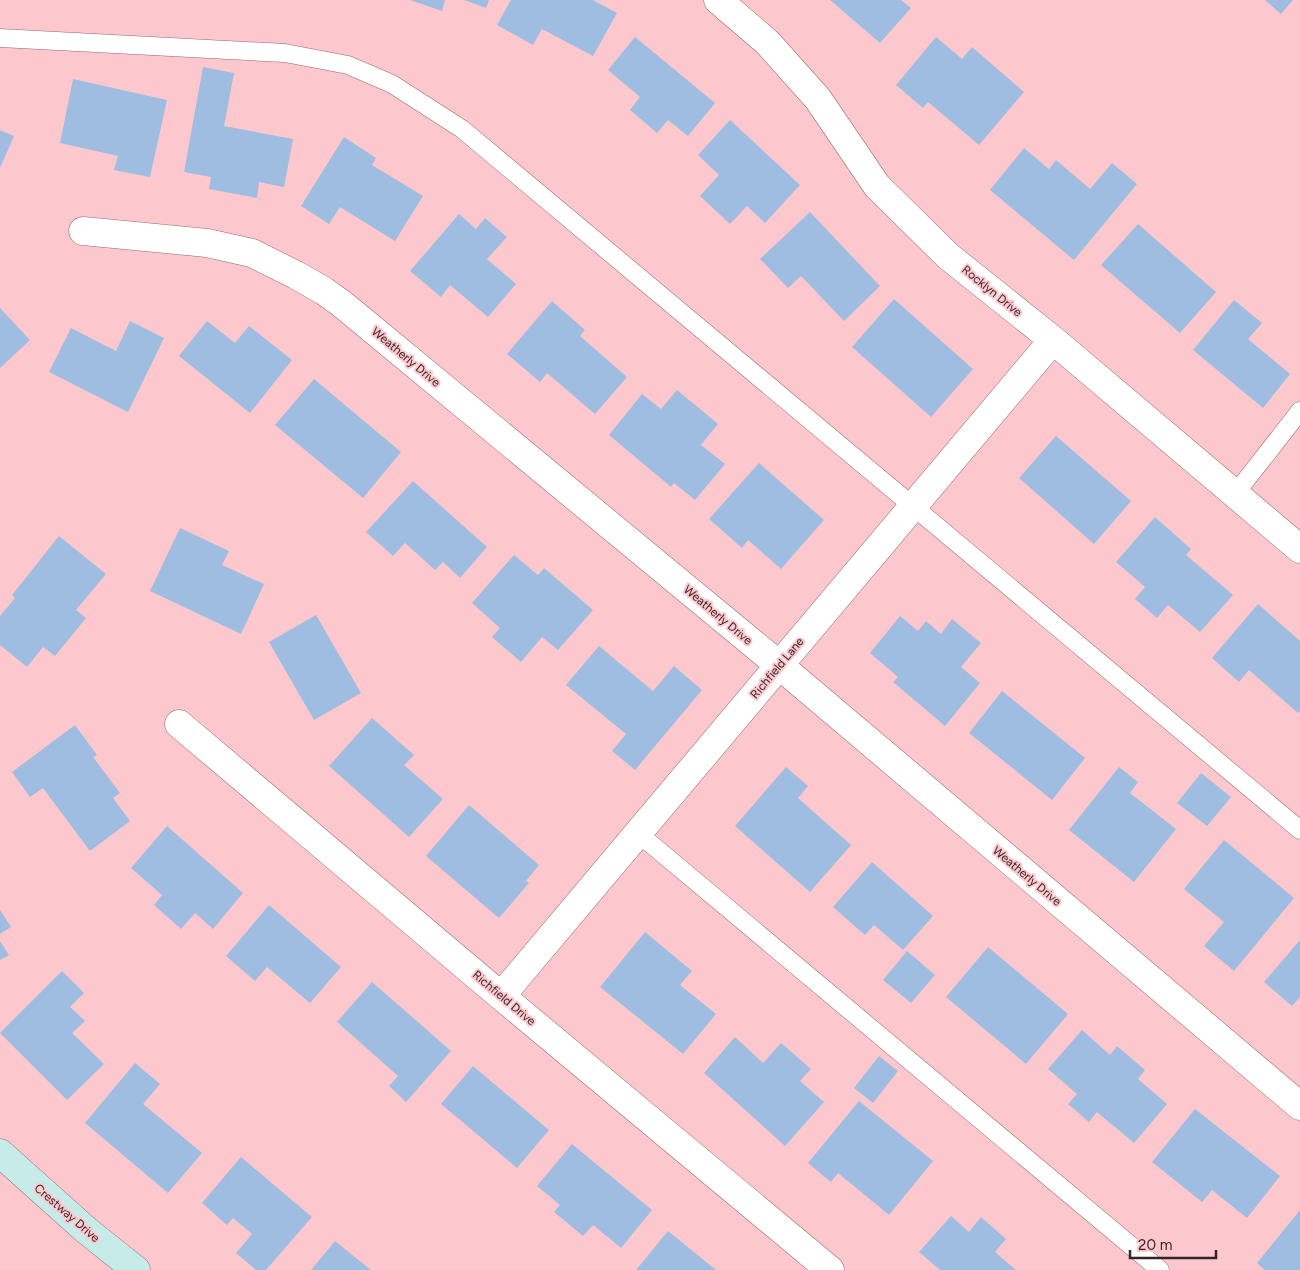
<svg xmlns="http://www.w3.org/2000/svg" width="1300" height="1270" font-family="Figtree,sans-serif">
	<rect width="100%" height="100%" fill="#fdc8cd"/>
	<path fill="#9ebde0" d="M410 0H445L442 11Z
		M464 0H489L486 8Z
		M511 0H593L617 13 593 56 542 29 533 45 497 25Z
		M830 0H901L911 8 880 43Z
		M1265 0H1293L1281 14Z
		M635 37 715 103 688 136 668 120 657 133 630 110 640 97 608 70Z
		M936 37 962 59 972 47 1024 92 979 145 928 102 923 108 896 85Z
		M203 67 234 73 224 126 293 139 284 187 259 182 257 198 209 189 211 177 184 172Z
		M73 79 167 100 150 177 114 170 118 156 60 143Z
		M730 120 800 185 765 223 747 206 730 224 700 196 719 175 698 155Z
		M0 130 14 136 0 168Z
		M344 137 376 158 372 165 423 196 395 241 340 207 329 224 301 206Z
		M1024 148 1049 169 1056 160 1090 189 1112 163 1137 184 1074 260 990 190Z
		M810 212 880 286 844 321 801 276 788 288 760 259Z
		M459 214 476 229 485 218 507 237 487 259 516 284 488 317 450 285 441 297 410 271Z
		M1138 224 1216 292 1180 333 1101 265Z
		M894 299 973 369 931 417 852 347Z
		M1234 300 1262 323 1248 339 1290 374 1263 408 1193 350Z
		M552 301 585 330 580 336 627 377 595 414 547 373 540 382 507 354Z
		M0 308 30 340 0 368Z
		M130 321 164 338 128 412 49 372 71 328 116 351Z
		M207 321 235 343 249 326 292 360 250 413 179 356Z
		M314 379 401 452 363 498 275 425Z
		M677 390 718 424 701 445 725 464 695 500 674 483 671 487 609 435 642 394 661 409Z
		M1056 436 1131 501 1094 544 1019 478Z
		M759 463 824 520 781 569 748 540 742 548 709 519Z
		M413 481 487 547 460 578 443 562 435 570 405 543 393 556 366 532Z
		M1155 517 1191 549 1186 555 1233 595 1200 632 1168 605 1157 618 1135 599 1145 587 1116 562Z
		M180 528 229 551 222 565 264 584 241 634 150 591Z
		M59 536 106 574 76 610 86 618 55 656 43 647 27 667 0 645V616L15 598 12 595Z
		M514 555 538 575 544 568 593 610 558 650 542 637 521 662 492 637 500 628 472 603Z
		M1258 604 1300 641V711L1298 713 1249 670 1239 682 1212 658Z
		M316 615 361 693 314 720 269 642Z
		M900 616 918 631 926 621 941 634 952 619 981 643 961 667 980 683 945 726 893 682 898 677 870 653Z
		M599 646 653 691 674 666 702 690 635 770 612 751 626 734 566 685Z
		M1002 691 1085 758 1052 800 969 733Z
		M372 718 414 755 404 765 443 799 409 837 329 766Z
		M75 725 97 755 93 757 120 793 113 798 130 821 90 851 43 788 30 797 12 772Z
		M786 767 808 786 798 798 851 845 810 892 735 826Z
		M1119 767 1138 782 1130 793 1176 829 1134 882 1069 830Z
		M1201 773 1231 797 1207 826 1177 803Z
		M469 805 539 865 526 881 529 883 499 918 426 856Z
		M167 826 243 893 213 929 195 913 181 929 154 905 162 895 131 868Z
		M1224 840 1294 898 1234 971 1204 946 1224 922 1184 889Z
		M872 862 933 916 903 950 874 925 865 935 833 907Z
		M269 905 341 967 310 1003 267 967 255 981 226 956Z
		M0 910 11 927 0 934Z
		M645 932 692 971 680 985 716 1014 683 1054 600 987Z
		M1300 940V997L1292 1006 1264 982Z
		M0 941 9 955 0 960Z
		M988 947 1068 1014 1026 1064 946 997Z
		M907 951 935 975 911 1003 883 980Z
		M62 971 84 993 70 1007 85 1021 72 1033 104 1064 67 1100 0 1033Z
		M372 982 451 1051 406 1102 389 1086 398 1076 337 1022Z
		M1082 1030 1110 1055 1117 1046 1145 1070 1138 1079 1167 1104 1134 1143 1097 1112 1089 1122 1068 1104 1077 1094 1048 1069Z
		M735 1037 763 1063 781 1043 811 1069 800 1081 824 1102 785 1146 704 1073Z
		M879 1056 898 1071 873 1103 854 1088Z
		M135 1063 160 1084 143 1104 202 1153 168 1193 85 1123Z
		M473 1066 549 1130 517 1168 441 1104Z
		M859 1101 933 1161 889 1215 838 1173 831 1182 808 1163Z
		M1195 1109 1280 1176 1247 1218 1212 1190 1202 1202 1152 1162Z
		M572 1144 652 1210 621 1248 593 1225 583 1236 554 1212 560 1205 537 1186Z
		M241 1157 312 1217 266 1270H256L236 1253 252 1234 233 1218 227 1225 202 1203Z
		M1300 1210V1270H1265L1257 1263Z
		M951 1216 969 1232 981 1217 1006 1239 995 1252 1016 1270H940L919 1252Z
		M668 1231 716 1270H636Z
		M335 1241 371 1270H311Z"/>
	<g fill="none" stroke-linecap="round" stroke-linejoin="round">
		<g stroke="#96676c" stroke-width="19">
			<path id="lane" d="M0 38 285 53 348 65 392 84 462 129 1300 830
				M1235 494 1300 411
				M639 834 1160 1270"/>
		</g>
		<g stroke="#96676c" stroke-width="29">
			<path id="street" d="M718 0 768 43 818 99 877 186 948 256 1053 340 1300 549
				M83 231 207 243 252 253 296 275 324 291 342 304 779 665 1300 1106
				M179 724 501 996 830 1270
				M501 996 1053 340"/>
		</g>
		<g stroke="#96676c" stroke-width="29">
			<path id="secondary" d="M0 1153 86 1230 136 1270"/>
		</g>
		<use href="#lane" stroke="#fff" stroke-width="18"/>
		<use href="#street" stroke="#fff" stroke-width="28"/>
		<use href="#secondary" stroke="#c6ebe9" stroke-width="28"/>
	</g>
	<g text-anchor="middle" stroke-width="4" stroke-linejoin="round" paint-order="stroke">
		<g font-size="12" fill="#372426" stroke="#fdc8cd">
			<text transform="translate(992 291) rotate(39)" y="4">Rocklyn Drive</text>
			<text transform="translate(406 357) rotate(40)" y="4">Weatherly Drive</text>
			<text transform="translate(718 615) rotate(40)" y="4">Weatherly Drive</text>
			<text transform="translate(777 668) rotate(-50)" y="4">Richfield Lane</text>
			<text transform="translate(1027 876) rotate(40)" y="4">Weatherly Drive</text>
			<text transform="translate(504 998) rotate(40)" y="4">Richfield Drive</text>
			<text transform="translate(67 1213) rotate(41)" y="4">Crestway Drive</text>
		</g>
	</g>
	<path d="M1130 1250v8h86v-8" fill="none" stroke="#372426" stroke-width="2.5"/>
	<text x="1138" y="1250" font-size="15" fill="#372426" stroke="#fdc8cd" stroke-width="4" paint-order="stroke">20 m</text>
</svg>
